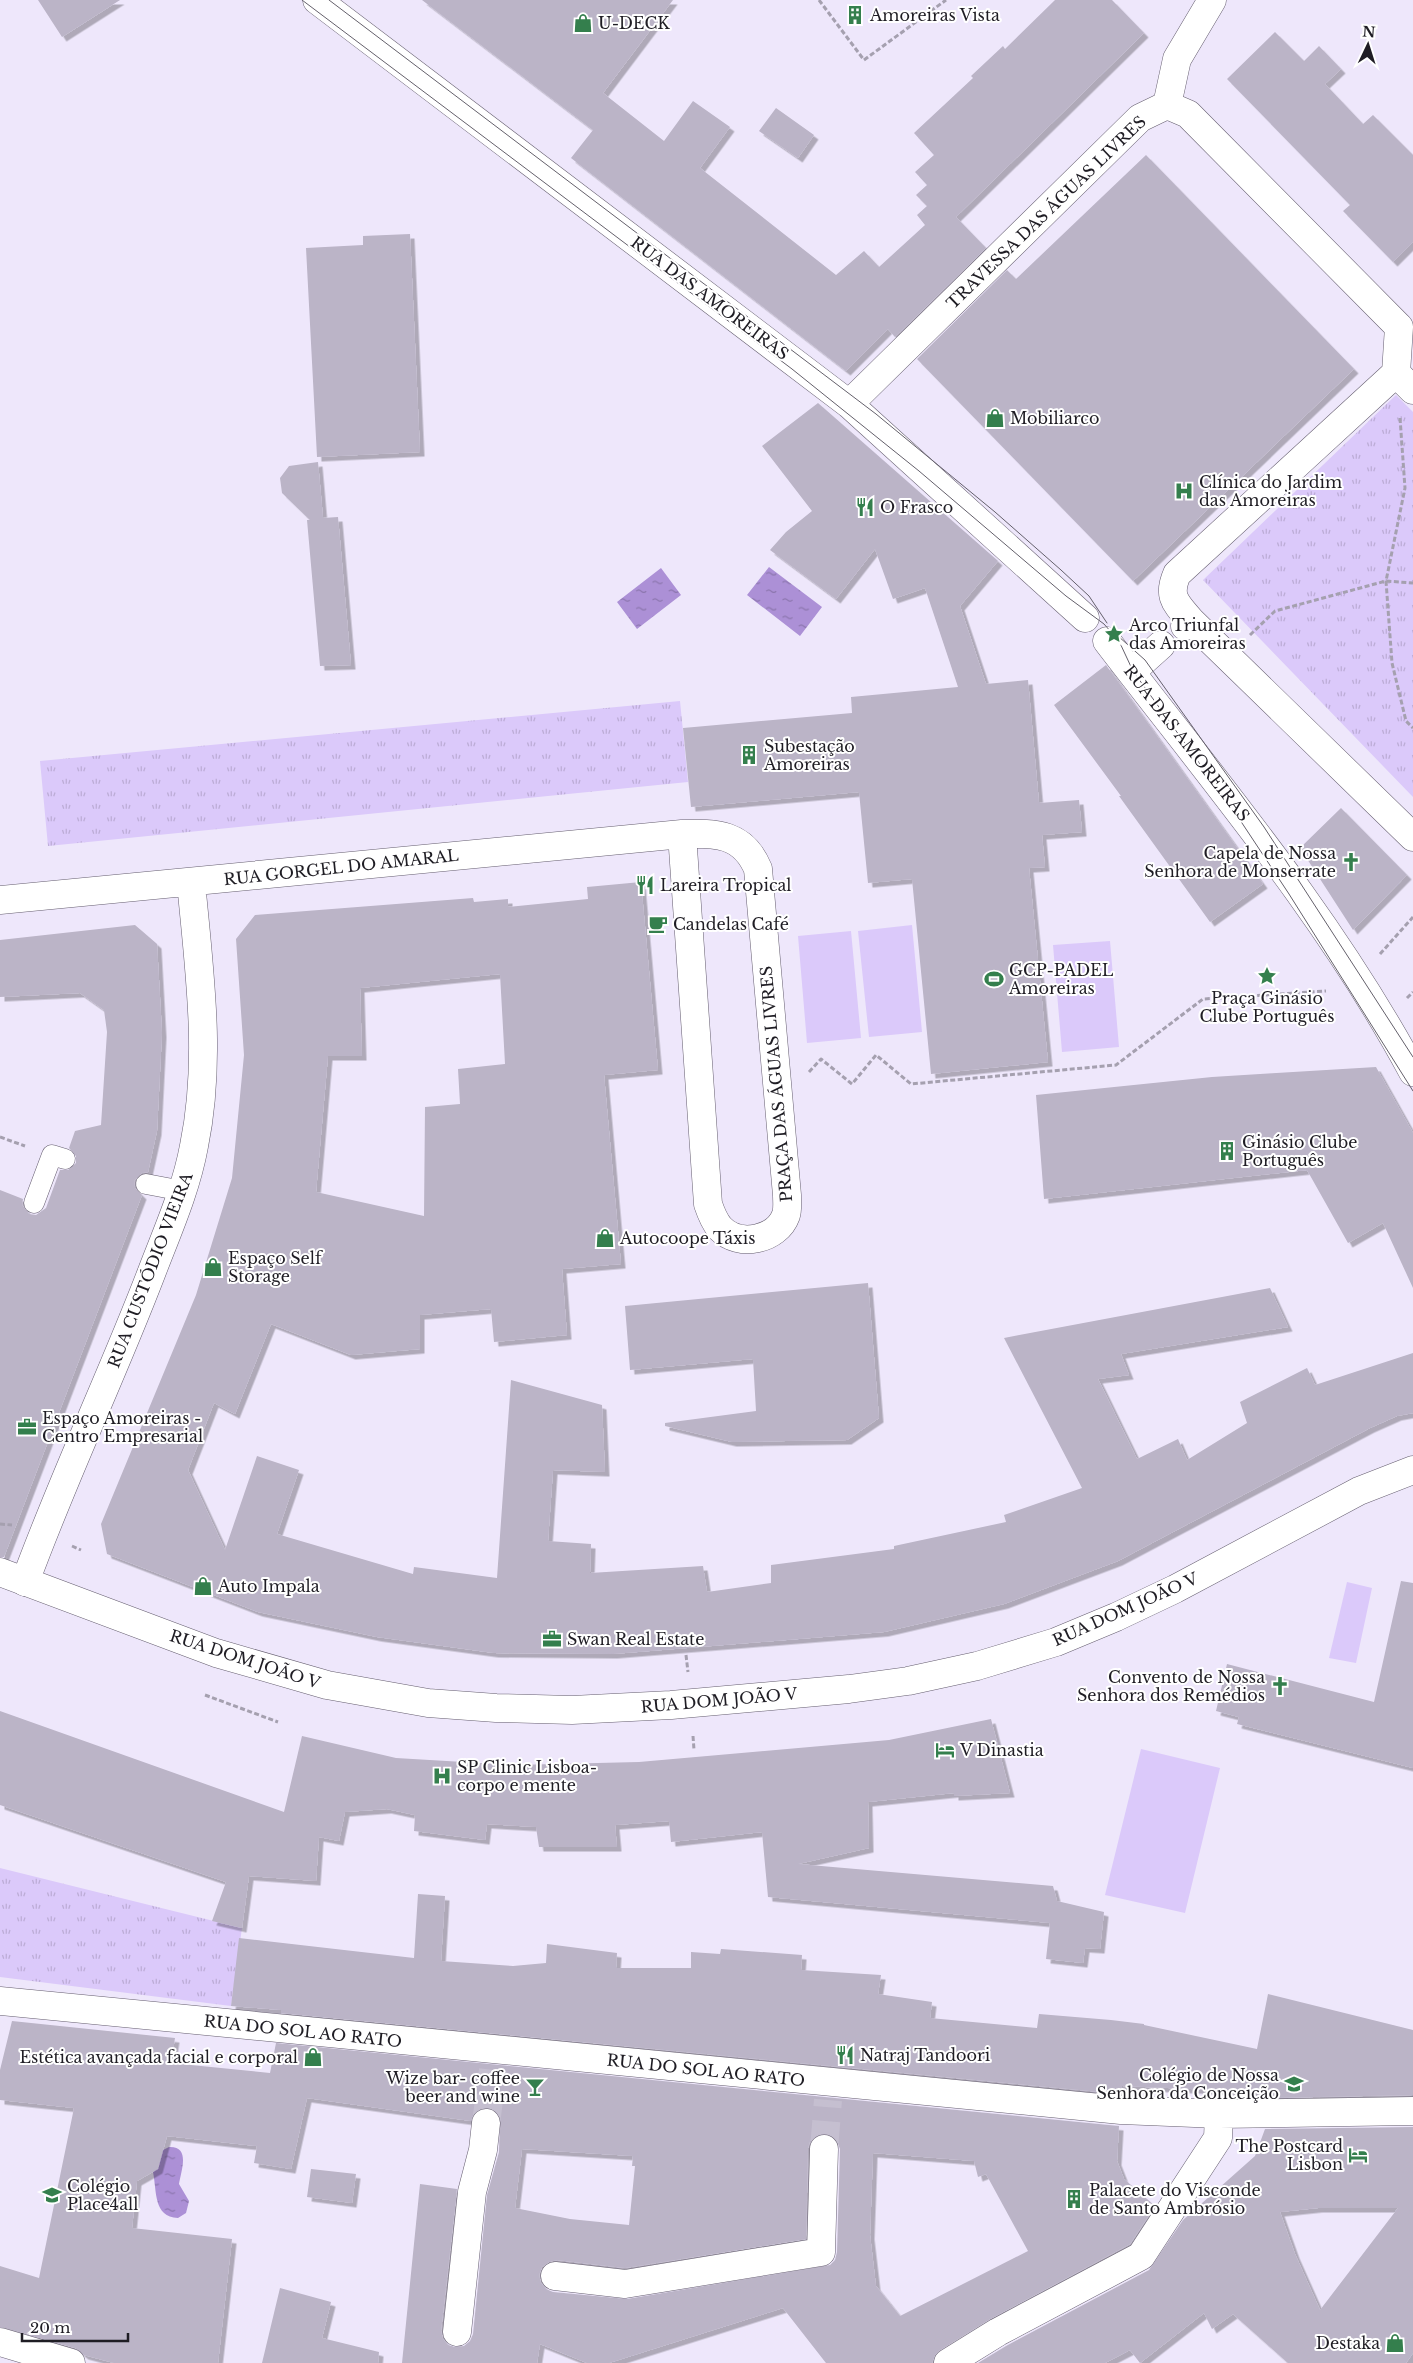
<svg xmlns="http://www.w3.org/2000/svg" width="1413" height="2363" font-family="'Libre Baskerville',serif">
	<defs>
		<pattern id="park-tufts" width="24" height="20" patternUnits="userSpaceOnUse" patternTransform="scale(1.25)"><rect width="24" height="20" fill="#dbc9fa"/><path d="M3 7l-1-3M5 7V3M7 7l1-3M15 17l-1-3M17 17v-4M19 17l1-3" fill="none" stroke="#bcacd6"/></pattern>
		<pattern id="water-ripples" width="26" height="14" patternUnits="userSpaceOnUse" patternTransform="scale(1.25)"><rect width="26" height="14" fill="#ac90d6"/><path d="M2 4q2-2 4 0t4 0M15 11q2-2 4 0t4 0" fill="none" stroke="#8b75ad"/></pattern>
		<filter id="shadow"><feDropShadow dx="4.5" dy="4.5" stdDeviation="0" flood-color="#0004"/></filter>
	</defs>
	<rect width="100%" height="100%" fill="#eee7fb"/>
	<path fill="#dbc9fa" d="M912 925 922 1032 869 1037 858 931Z
		M851 931 861 1038 807 1043 798 936Z
		M1110 941 1119 1047 1062 1052 1053 945Z
		M1347 1582 1372 1588 1356 1663 1329 1658Z
		M1141 1749 1220 1768 1185 1913 1105 1895Z"/>
	<path fill="url(#park-tufts)" d="M1396 395 1413 412V797L1203 580Z
		M680 701 688 782 48 846 40 761Z
		M0 1868 242 1928 231 2006 0 1977Z"/>
	<path fill="url(#water-ripples)" d="M769 567 822 607 800 636 747 595Z
		M661 568 681 595 637 629 617 602Z
		M169 2147C191 2146 181 2171 179 2184L189 2201 186 2213 178 2218C153 2217 157 2191 153 2172L159 2166 158 2159 161 2151Z"/>
	<path fill="#bbb4c7" fill-rule="evenodd" filter="url(#shadow)" d="M38 0H120L62 37Z
		M422 0H673L603 93 664 141 693 101 730 127 700 168 836 275 864 251 879 267 925 225 917 215 927 206 916 195 927 185 915 172 934 155 914 133 973 78 971 76 1003 46 1005 49 1055 0H1112L1144 33 956 217 986 248 895 337 888 329 846 371 571 158 593 130Z
		M1275 32 1304 61 1319 46 1341 69 1325 84 1363 124 1373 115 1413 155V242L1393 262 1343 211 1350 205 1227 79Z
		M776 108 814 135 798 158 759 131Z
		M1146 155 1354 369 1133 581 917 359 1007 270 1016 279Z
		M410 234 420 452 317 457 306 248 363 245V236Z
		M818 403 998 561 960 606 986 684 1028 680 1039 803 1079 800 1082 832 1042 835 1045 867 1029 868 1048 1062 931 1074 912 879 868 883 859 792 691 807 683 728 852 713 851 697 958 687 925 588 893 599 875 549 836 599 770 550 786 532 812 511 762 446Z
		M318 462 323 518 338 517 351 665 320 666 307 520H310L282 493 280 478 289 466Z
		M1106 665 1263 884 1210 922 1119 796H1121L1054 705Z
		M1341 808 1407 875 1353 930 1300 848Z
		M641 882 658 1070 604 1075 621 1264 562 1269 567 1335 494 1342 491 1309 420 1315V1349L351 1355 271 1324 235 1414 214 1403 188 1470 225 1550 257 1456 299 1470 277 1534 413 1574 414 1567 497 1578 511 1380 602 1405 605 1472 553 1470 548 1541 591 1544 590 1573 703 1566 707 1592 771 1583V1565L894 1549V1546L1006 1522 1004 1515 1082 1488 1004 1338 1270 1288 1288 1327 1121 1354 1129 1375 1098 1379 1137 1459 1178 1439 1187 1460 1247 1423 1240 1402 1307 1368 1315 1385 1413 1353V1413L1397 1416 1370 1428 1118 1561 1004 1604 884 1632 613 1654 494 1653 377 1637 258 1612 107 1554 101 1524 196 1295 232 1178 244 1055 236 939 255 915 473 898 474 902 508 899V907L588 899 587 887ZM500 974 505 1064 458 1069 460 1104 425 1107 424 1216 316 1192 328 1056H362L360 988Z
		M135 925 157 944 162 1033 157 1131 148 1172 142 1173 134 1181 135 1188 142 1195 4 1557H0V1190L23 1199 22 1205 29 1214 36 1215 46 1208 60 1170H68L76 1163V1156L69 1148 75 1131 101 1125 107 1032 104 1010 80 993 0 997V940Z
		M1376 1067 1413 1133V1288L1383 1223 1348 1243 1307 1170 1044 1199 1036 1095 1212 1077Z
		M868 1283 879 1418 847 1440 732 1442 665 1426V1423L756 1411 753 1359 630 1370 625 1306Z
		M1401 1581 1413 1583V1768L1237 1724 1239 1717 1216 1711 1227 1664 1374 1702Z
		M0 1711 284 1812 302 1736 396 1758 513 1765 639 1762 889 1740 991 1719 1010 1793 954 1796V1793L868 1802 869 1848 798 1864 1053 1886 1057 1901 1104 1912 1100 1949 1085 1948 1083 1963 1046 1959 1050 1923 768 1897 762 1832 671 1842 669 1821 615 1825 617 1847H539L536 1827 487 1824 485 1840 414 1831 415 1815 387 1809 345 1812 339 1841 319 1837 316 1881 249 1876 242 1928 212 1921 226 1882 0 1805Z
		M418 1894 445 1896 441 1961 513 1966 546 1963 547 1944 617 1953 616 1968H691V1952L720 1954 721 1949 802 1955 801 1970 881 1975 878 1994 932 2002 930 2018 1037 2028 1039 2014 1111 2020 1144 2024V2025L1257 2049 1268 1994 1413 2030V2095L1261 2098 1260 2092 1122 2086 1121 2094 281 2013V2010L231 2006 239 1938 414 1958Z
		M12 2021 175 2038 171 2063 270 2073 276 2043 1119 2126 1117 2161 1124 2179 1155 2206 1130 2244 990 2319 940 2350 935 2355 932 2363H826L783 2308 609 2363H587L540 2344 537 2363H402L420 2184 457 2189 441 2331 443 2339 448 2345 455 2347 464 2346 470 2341 473 2334 487 2195 499 2152 500 2117 496 2111 487 2107 479 2109 474 2113 471 2121 307 2098 291 2169 254 2163 257 2146 167 2136 158 2169 137 2181 132 2228 232 2239 218 2363H114L84 2355 75 2348 0 2327V2266L39 2278 74 2108 0 2100V2070ZM825 2133 832 2136 837 2141 840 2149 837 2252 835 2260 830 2265 627 2299 553 2292 546 2289 541 2283 539 2275 542 2267 549 2262 557 2260 625 2268 806 2239 808 2148 810 2141 816 2136ZM522 2149 633 2156 632 2166H635L629 2225 570 2219 515 2208ZM873 2153 974 2161 978 2177 986 2174 1028 2251 900 2316 876 2286 870 2235Z
		M1413 2127V2353L1406 2363H1288L1233 2314 1212 2329 1204 2313 1140 2363 1130 2350 1105 2363H978L1006 2346 1149 2270 1183 2220 1255 2156 1265 2129ZM1318 2208H1398L1320 2310 1295 2254 1280 2212Z
		M311 2169 356 2174 352 2203 307 2197Z
		M280 2288 331 2302 322 2338 379 2352 378 2363H262Z"/>
	<g fill="none" stroke-linecap="round" stroke-linejoin="round">
		<path stroke="#c5bfd0" stroke-width="28" stroke-dasharray="28 14" stroke-linecap="butt" d="M486 2123 493 2070
			M824 2149 828 2100"/>
		<g stroke="#655e6f" stroke-width="21">
			<path id="lane" d="M146 1184 183 1191
				M34 1203 52 1155 65 1159"/>
		</g>
		<g stroke="#655e6f" stroke-width="29">
			<path id="street" d="M317 0 849 404 1085 618
				M1167 105 1177 59 1212 0
				M1399 327 1396 373 1413 390
				M849 404 1140 118 1167 105 1188 114 1399 327
				M1191 621 1413 837
				M1185 626 1191 621C1176 603 1167 597 1177 574L1396 373
				M1107 641C1214 781 1329 916 1413 1072
				M1131 672 1161 645
				M0 900 682 834C716 833 743 833 758 869L787 1195C787 1201 788 1209 786 1215 777 1240 739 1248 720 1228 714 1221 711 1213 708 1204L682 834
				M25 1582C63 1478 111 1378 151 1274 167 1232 186 1190 194 1146 212 1059 199 969 191 882
				M0 2001 1121 2110 1219 2114 1413 2111
				M555 2276 625 2284 821 2252 824 2149
				M457 2332 472 2192 483 2150 486 2123
				M0 2342 71 2363
				M948 2363 998 2332 1141 2256 1218 2138 1219 2114"/>
		</g>
		<g stroke="#655e6f" stroke-width="29">
			<path id="secondary" d="M0 1572 216 1653 327 1685 428 1703 496 1708 572 1710 671 1705 849 1689 908 1681 977 1666 1056 1642 1116 1617 1175 1589 1359 1491 1413 1470"/>
		</g>
		<path stroke="#a5a0af" stroke-width="3" stroke-dasharray="5 2.5" stroke-linecap="butt" d="M819 0 864 60 946 0
			M1400 418 1405 488 1386 581 1392 663 1406 721 1413 728
			M1250 635 1275 611 1386 581 1413 583
			M1380 954 1413 917
			M1407 998 1413 992
			M809 1072 821 1059 852 1084 876 1055 911 1084 1116 1065 1203 999 1326 991
			M0 1137 25 1146
			M0 1524 12 1525
			M72 1546 81 1550
			M686 1655 688 1672
			M205 1695 278 1722
			M693 1736 694 1750"/>
		<use href="#lane" stroke="#fff" stroke-width="20"/>
		<use href="#street" stroke="#fff" stroke-width="28"/>
		<use href="#secondary" stroke="#fff" stroke-width="28"/>
		<path stroke="#64606b" stroke-width="1" d="M302 0 792 369 919 471 1066 596 1104 624 1119 641 1133 671 1238 817 1289 894 1413 1091
			M329 0 876 414 995 512 1061 570 1089 596 1107 623
			M1118 636 1145 660 1264 827 1413 1057"/>
	</g>
	<defs>
		<g id="building-bare" transform="scale(1.5)"><path d="M-4-6H4V6H1V3H-1V6H-4ZM-2.5-4.3h1.7v1.8h-1.7ZM.8-4.3h1.7v1.8H.8ZM-2.5-1h1.7V.8h-1.7ZM.8-1h1.7V.8H.8Z" fill="#347f4d" stroke="#fff" stroke-width="2.5" paint-order="stroke"/></g>
		<g id="shop-bare" transform="scale(1.5)"><path d="M-5-2.5h2.3a2.7 3.5 0 0 1 5.4 0H5L5.5 6h-11ZM-1.5-2.5h3a1.5 2.3 0 0 0-3 0Z" fill="#347f4d" stroke="#fff" stroke-width="2.5" paint-order="stroke"/></g>
		<g id="hospital-bare" transform="scale(1.5)"><path d="M-5-5h3v3.5h4V-5h3V5h-3V1.5h-4V5h-3Z" fill="#347f4d" stroke="#fff" stroke-width="2.5" paint-order="stroke"/></g>
		<g id="restaurant-bare" transform="scale(1.5)"><path d="M-5-6h1v4h1v-4h1v4h1v-4h1v5L-1.5 .5V6h-2V.5L-5-1ZM5-6V6H3V1.5H1.5Q1.5-4 5-6Z" fill="#347f4d" stroke="#fff" stroke-width="2.5" paint-order="stroke"/></g>
		<g id="sight-bare" transform="scale(1.5)"><path d="M0-6L1.8-2.2L6-1.7L2.9 1.2L3.7 5.4L0 3.3L-3.7 5.4L-2.9 1.2L-6-1.7L-1.8-2.2Z" fill="#347f4d" stroke="#fff" stroke-width="2.5" paint-order="stroke"/></g>
		<g id="church-bare" transform="scale(1.5)"><path d="M-1.2-6h2.4v3.5h3.3v2.4h-3.3V6h-2.4V-.1h-3.3v-2.4h3.3Z" fill="#347f4d" stroke="#fff" stroke-width="2.5" paint-order="stroke"/></g>
		<g id="cafe-bare" transform="scale(1.5)"><path d="M-5.5-4.5H6V0H3Q3 3.5 0 3.5H-2.5Q-5.5 3.5-5.5 0ZM3-3.2v2h1.7v-2ZM-6 4.5H4V6H-6Z" fill="#347f4d" stroke="#fff" stroke-width="2.5" paint-order="stroke"/></g>
		<g id="stadium-bare" transform="scale(1.5)"><path d="M0-5a6.5 5 0 1 0 0 10a6.5 5 0 1 0 0-10ZM-3.5-1.8h7v3.6h-7Z" fill="#347f4d" stroke="#fff" stroke-width="2.5" paint-order="stroke"/></g>
		<g id="office-bare" transform="scale(1.5)"><path d="M-6-3h4V-5.5h4V-3h4V5H-6ZM-1-4.5V-3h2v-1.5ZM-6 0V1H6V0Z" fill="#347f4d" stroke="#fff" stroke-width="2.5" paint-order="stroke"/></g>
		<g id="hotel-bare" transform="scale(1.5)"><path d="M-6-4.5h1.5V1H6V5H4.5V3h-9V5H-6ZM-4 0a1.8 1.8 0 1 1 3.6 0ZM.5 0V-2.5h3Q6-2.5 6 0Z" fill="#347f4d" stroke="#fff" stroke-width="2.5" paint-order="stroke"/></g>
		<g id="school-bare" transform="scale(1.5)"><path d="M0-5L7-2L0 1L-7-2ZM-4 1L0 2.5L4 1V4Q0 6-4 4Z" fill="#347f4d" stroke="#fff" stroke-width="2.5" paint-order="stroke"/></g>
		<g id="bar-bare" transform="scale(1.5)"><path d="M-6-5H6L.8 .8V4.5H3.5V6h-7V4.5H-.8V.8Z" fill="#347f4d" stroke="#fff" stroke-width="2.5" paint-order="stroke"/></g>
	</defs>
	<g fill-rule="evenodd">
		<use href="#building-bare" x="855" y="15"/>
		<use href="#shop-bare" x="583" y="23"/>
		<use href="#shop-bare" x="995" y="418"/>
		<use href="#hospital-bare" x="1184" y="491"/>
		<use href="#restaurant-bare" x="865" y="507"/>
		<use href="#sight-bare" x="1114" y="634"/>
		<use href="#building-bare" x="749" y="755"/>
		<use href="#church-bare" x="1351" y="862"/>
		<use href="#restaurant-bare" x="645" y="885"/>
		<use href="#cafe-bare" x="658" y="924"/>
		<use href="#sight-bare" x="1267" y="976"/>
		<use href="#stadium-bare" x="994" y="979"/>
		<use href="#building-bare" x="1227" y="1151"/>
		<use href="#shop-bare" x="605" y="1238"/>
		<use href="#shop-bare" x="213" y="1267"/>
		<use href="#office-bare" x="27" y="1427"/>
		<use href="#shop-bare" x="203" y="1586"/>
		<use href="#office-bare" x="552" y="1639"/>
		<use href="#church-bare" x="1280" y="1686"/>
		<use href="#hotel-bare" x="945" y="1750"/>
		<use href="#hospital-bare" x="442" y="1776"/>
		<use href="#restaurant-bare" x="845" y="2055"/>
		<use href="#shop-bare" x="313" y="2057"/>
		<use href="#school-bare" x="1294" y="2084"/>
		<use href="#bar-bare" x="535" y="2087"/>
		<use href="#hotel-bare" x="1358" y="2155"/>
		<use href="#school-bare" x="52" y="2195"/>
		<use href="#building-bare" x="1074" y="2199"/>
		<use href="#shop-bare" x="1395" y="2343"/>
	</g>
	<g text-anchor="middle" stroke-width="4" stroke-linejoin="round" paint-order="stroke">
		<g font-size="16" fill="#1f1d24" stroke="#fff" text-anchor="start">
			<text x="870" y="21">Amoreiras Vista</text>
			<text x="598" y="29">U-DECK</text>
			<text x="1010" y="424">Mobiliarco</text>
			<text x="1199" y="488">Clínica do Jardim<tspan x="1199" dy="18">das Amoreiras</tspan></text>
			<text x="880" y="513">O Frasco</text>
			<text x="1129" y="631">Arco Triunfal<tspan x="1129" dy="18">das Amoreiras</tspan></text>
			<text x="764" y="752">Subestação<tspan x="764" dy="18">Amoreiras</tspan></text>
			<text x="1336" y="859" text-anchor="end">Capela de Nossa<tspan x="1336" dy="18">Senhora de Monserrate</tspan></text>
			<text x="660" y="891">Lareira Tropical</text>
			<text x="673" y="930">Candelas Café</text>
			<text x="1009" y="976">GCP-PADEL<tspan x="1009" dy="18">Amoreiras</tspan></text>
			<text x="1267" y="1004" text-anchor="middle">Praça Ginásio<tspan x="1267" dy="18">Clube Português</tspan></text>
			<text x="1242" y="1148">Ginásio Clube<tspan x="1242" dy="18">Português</tspan></text>
			<text x="620" y="1244">Autocoope Táxis</text>
			<text x="228" y="1264">Espaço Self<tspan x="228" dy="18">Storage</tspan></text>
			<text x="42" y="1424">Espaço Amoreiras -<tspan x="42" dy="18">Centro Empresarial</tspan></text>
			<text x="218" y="1592">Auto Impala</text>
			<text x="567" y="1645">Swan Real Estate</text>
			<text x="1265" y="1683" text-anchor="end">Convento de Nossa<tspan x="1265" dy="18">Senhora dos Remédios</tspan></text>
			<text x="960" y="1756">V Dinastia</text>
			<text x="457" y="1773">SP Clinic Lisboa-<tspan x="457" dy="18">corpo e mente</tspan></text>
			<text x="860" y="2061">Natraj Tandoori</text>
			<text x="298" y="2063" text-anchor="end">Estética avançada facial e corporal</text>
			<text x="1279" y="2081" text-anchor="end">Colégio de Nossa<tspan x="1279" dy="18">Senhora da Conceição</tspan></text>
			<text x="520" y="2084" text-anchor="end">Wize bar- coffee<tspan x="520" dy="18">beer and wine</tspan></text>
			<text x="1343" y="2152" text-anchor="end">The Postcard<tspan x="1343" dy="18">Lisbon</tspan></text>
			<text x="67" y="2192">Colégio<tspan x="67" dy="18">Place4all</tspan></text>
			<text x="1089" y="2196">Palacete do Visconde<tspan x="1089" dy="18">de Santo Ambrósio</tspan></text>
			<text x="1380" y="2349" text-anchor="end">Destaka</text>
		</g>
		<g font-size="16" fill="#1f1d24" stroke="#fff">
			<text transform="translate(1046 212) rotate(-44)" y="6">TRAVESSA DAS ÁGUAS LIVRES</text>
			<text transform="translate(710 298) rotate(37)" y="6">RUA DAS AMOREIRAS</text>
			<text transform="translate(1187 743) rotate(52)" y="6">RUA DAS AMOREIRAS</text>
			<text transform="translate(341 867) rotate(-6)" y="6">RUA GORGEL DO AMARAL</text>
			<text transform="translate(776 1084) rotate(-95)" y="6">PRAÇA DAS ÁGUAS LIVRES</text>
			<text transform="translate(150 1270) rotate(-69)" y="6">RUA CUSTÓDIO VIEIRA</text>
			<text transform="translate(1125 1609) rotate(-24)" y="6">RUA DOM JOÃO V</text>
			<text transform="translate(245 1659) rotate(18)" y="6">RUA DOM JOÃO V</text>
			<text transform="translate(719 1700) rotate(-5)" y="6">RUA DOM JOÃO V</text>
			<text transform="translate(303 2031) rotate(6)" y="6">RUA DO SOL AO RATO</text>
			<text transform="translate(706 2070) rotate(6)" y="6">RUA DO SOL AO RATO</text>
		</g>
	</g>
	<g transform="translate(1368 45) rotate(4)" stroke="#ffffff" stroke-width="4" paint-order="stroke">
	<path d="M0-4L9 19L0 12L-9 19Z" fill="#1f1d24"/>
	<text y="-8" font-size="14" font-weight="bold" text-anchor="middle" fill="#1f1d24">N</text>
	</g>
	<path d="M22 2333v8h106v-8" fill="none" stroke="#1f1d24" stroke-width="2.5"/>
	<text x="30" y="2333" font-size="15" fill="#1f1d24" stroke="#ffffff" stroke-width="4" paint-order="stroke">20 m</text>
</svg>
